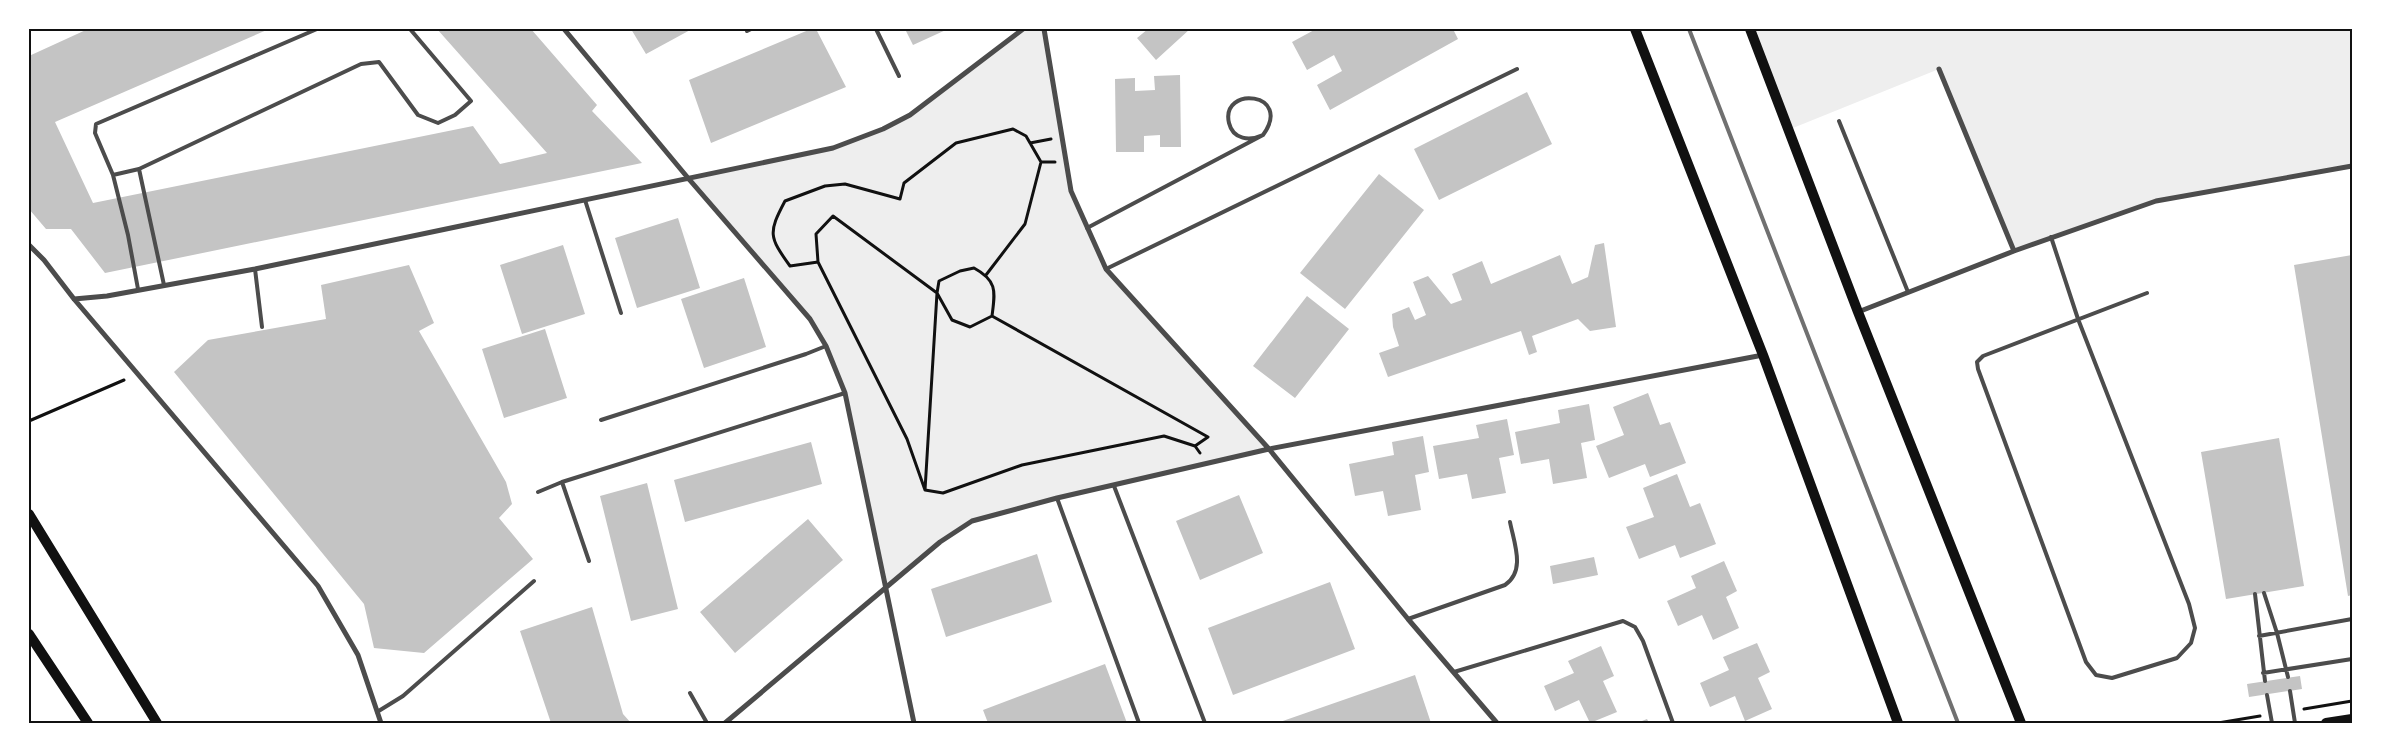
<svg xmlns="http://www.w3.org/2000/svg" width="2381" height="752" font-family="'Asap Condensed',sans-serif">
	<rect width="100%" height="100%" fill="#fff"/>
	<path fill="#eee" d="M1023 29H1044L1071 191 1106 269 1269 449 972 521 940 542 886 588 845 393 826 346 810 319 688 178 833 148 911 115Z
		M1750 29H2352V166L2156 201 2014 251 1939 69 1788 130Z"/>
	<path fill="#c4c4c4" d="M88 29H269L55 122 93 203 473 126 500 164 547 153 437 29H531L597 105 592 111 642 163 105 273 71 229H46L29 209V56Z
		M631 29H692L646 54Z
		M811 29H816L846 87 711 143 689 80Z
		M905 29H948L913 45Z
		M1148 29H1190L1156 60 1137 38Z
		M1316 29H1453L1458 39 1330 110 1317 85 1342 71 1334 55 1307 70 1292 42Z
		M1180 75 1181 147H1160V135L1144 136V152H1116L1115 79 1135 78V91L1155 90 1154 76Z
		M1527 92 1552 144 1439 200 1414 149Z
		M1379 174 1424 210 1345 309 1300 273Z
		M678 218 700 288 637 308 615 238Z
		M1604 243 1616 327 1590 331 1578 319 1532 336 1537 352 1529 355 1521 331 1388 377 1379 353 1399 346 1393 327 1392 314 1409 307 1415 320 1426 315 1413 282 1428 276 1451 304 1462 300 1452 274 1482 261 1491 284 1560 255 1572 284 1588 277 1595 245Z
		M563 245 585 314 522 334 500 265Z
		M2352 255V595L2348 596 2294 265Z
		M409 265 434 323 419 331 506 482 512 504 499 518 533 559 424 653 374 648 364 604 174 372 208 340 326 319 321 285Z
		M744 278 766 347 704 368 681 299Z
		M1307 296 1349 329 1295 398 1253 366Z
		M545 329 567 398 504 418 482 349Z
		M1648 393 1660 425 1670 422 1686 463 1650 477 1645 464 1609 478 1596 446 1624 435 1613 407Z
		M1589 404 1595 440 1581 443 1587 478 1553 484 1549 459 1521 464 1515 432 1560 423 1558 410Z
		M1507 419 1514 455 1499 458 1506 493 1472 499 1467 474 1439 479 1433 446 1479 438 1476 425Z
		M1423 436 1429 472 1415 475 1421 510 1388 516 1383 491 1355 496 1349 464 1394 455 1392 442Z
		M2279 438 2304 586 2226 599 2201 452Z
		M811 442 822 484 685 522 674 480Z
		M1677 474 1690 507 1700 503 1716 544 1680 558 1675 545 1639 559 1626 527 1654 517 1643 488Z
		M647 483 678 609 631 621 600 496Z
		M1239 495 1263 553 1200 580 1176 521Z
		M808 519 843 560 735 653 700 612Z
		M1037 554 1052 602 946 637 931 589Z
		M1594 557 1598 575 1553 584 1550 566Z
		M1724 561 1737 591 1726 597 1739 628 1713 640 1702 615 1678 626 1667 601 1696 588 1691 576Z
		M1330 582 1355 649 1233 695 1208 628Z
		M592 607 623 714 631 723H551L520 631Z
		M1757 643 1770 672 1758 678 1772 709 1745 721 1735 696 1710 707 1700 683 1729 670 1723 657Z
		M1601 646 1614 676 1603 681 1617 712 1590 723 1579 700 1555 711 1544 686 1574 673 1568 661Z
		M1105 664 1127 723H988L983 710Z
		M1415 675 1431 723H1277Z
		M2300 676 2302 689 2249 697 2247 684Z
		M1647 719 1649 723H1637Z"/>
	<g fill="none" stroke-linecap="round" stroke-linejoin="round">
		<path stroke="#111" stroke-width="3" d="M1030 143 1051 139
			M1041 162H1055
			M818 262 790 266C769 237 768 233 785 201L825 186 845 184 900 199 904 183 956 143 1013 129 1026 136 1041 162 1025 224 986 275
			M992 316 1208 437 1195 446
			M29 421 124 380
			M925 490 937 293 939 281 960 271 974 268C998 281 995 292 992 316L970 327 952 320 937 293 833 216 816 234 818 262 907 439 925 490 943 493 1022 465 1164 436 1195 446 1200 453
			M2304 709 2352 701
			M2218 723 2260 716"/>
		<path stroke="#4c4c4c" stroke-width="4" d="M317 29 96 124 95 133 113 175 139 169 361 64 379 62 418 115 438 123 455 115 471 101 410 29
			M876 29 899 76
			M747 31 751 29
			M1839 121 1908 292
			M139 169 164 285
			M113 175 128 235 138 289
			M585 200 621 313
			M1087 228 1263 135C1294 92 1220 85 1229 123 1233 140 1250 141 1263 135
			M2051 237 2078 319 2189 604 2195 628 2191 643 2177 658 2112 678 2096 675 2086 662 1978 369 1977 362 1983 356 2147 293
			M255 269 262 327
			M1106 269 1517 69
			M601 420 806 354 826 346
			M562 482 589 561
			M1114 486 1205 723
			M538 492 562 482 845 393
			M1057 498 1139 723
			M2264 593 2277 633 2288 677
			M2255 594 2265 681
			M1408 619 1505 585C1526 571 1514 543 1510 522
			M2259 636 2352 619
			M1454 672 1623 621 1635 627 1643 641 1673 723
			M2263 673 2352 659
			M2290 691 2295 723
			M690 693 707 723
			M2267 695 2272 723
			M377 712 403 696 534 581"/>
		<path stroke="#4c4c4c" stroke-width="5" d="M564 29 688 178 810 319 826 346 845 393 914 723
			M1044 29 1071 191 1106 269 1269 449 1408 619 1497 723
			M1939 69 2014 251
			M29 245 44 260 74 299 318 586 358 655 381 723
			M74 299 107 296 255 269 833 148 883 129 910 115 1023 29
			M1858 312 2014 251 2156 201 2352 166
			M725 723 940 542 972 521 1057 498 1269 449 1763 355"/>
		<path stroke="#111" stroke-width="10" d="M1635 29 1763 355 1898 723
			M1750 29 1858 312 2021 723
			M29 514 157 723
			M29 634 88 723
			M2326 723 2352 719"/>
		<path stroke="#707070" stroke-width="4" d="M1689 29 1958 723"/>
	</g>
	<rect width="2381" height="752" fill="none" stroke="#ffffff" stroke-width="60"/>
	<rect x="30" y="30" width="2321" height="692" fill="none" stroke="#111" stroke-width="2"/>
</svg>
